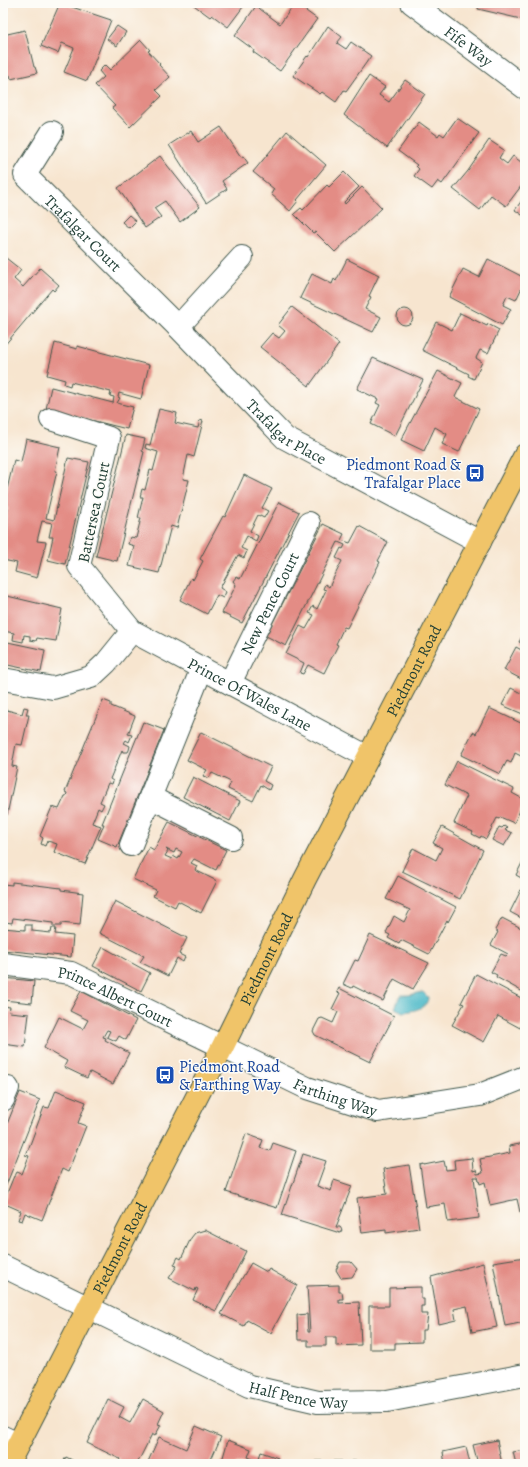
<svg xmlns="http://www.w3.org/2000/svg" width="528" height="1467" font-family="Alegreya,serif">
	<rect width="100%" height="100%" fill="#fdfcf7"/>
	<filter id="ink" filterUnits="userSpaceOnUse"><feTurbulence type="fractalNoise" baseFrequency=".025" numOctaves="2"/><feDisplacementMap in="SourceGraphic" scale="8" xChannelSelector="R" yChannelSelector="G"/><feConvolveMatrix kernelMatrix="1 2 1 2 8 2 1 2 1" color-interpolation-filters="sRGB"/></filter>
	<filter id="wash" filterUnits="userSpaceOnUse"><feTurbulence type="fractalNoise" baseFrequency=".012" numOctaves="4" result="noise"/><feDisplacementMap in="SourceGraphic" scale="16" xChannelSelector="R" yChannelSelector="G"/><feGaussianBlur stdDeviation="0.9" result="paint"/><feColorMatrix in="noise" values="0 0 0 0 0 0 0 0 0 0 0 0 0 0 0 0 0 1.4 0 .05"/><feComposite in="paint" operator="in"/></filter>
	<g filter="url(#wash)">
		<rect width="100%" height="100%" fill="#f7e5cf"/>
		<path fill="#4db9c8" stroke="#367b7e" d="M423 992 428 997C428 1009 412 1011 403 1012L395 1008 400 995H409Z"/>
		<g id="blocks">
			<path fill="#e38c85" fill-rule="evenodd" d="M60 3 111 20 87 81 64 72 74 48 62 43 58 53 41 46Z
				M191 3H246L228 27 212 15 210 17Z
				M295 3 317 19 280 71 253 52 254 50 235 36 256 6 280 24Z
				M479 3H525V20L478 9Z
				M117 26 126 32 117 46 107 39Z
				M328 26 342 37 337 43 346 49 351 42 371 56 346 91 344 90 336 102 322 92 320 94 293 76 307 56 308 57Z
				M25 30 34 67H35L37 73 11 79 10 75 3 77V35Z
				M141 40 150 50 148 51 160 64 159 65 170 77 156 90 162 96 130 127 112 108 115 106 95 85 104 77 99 71 105 65 110 70Z
				M369 76 385 87 379 95 389 102 405 80 425 94 387 148 344 115Z
				M457 118 479 133 442 184 438 181 432 189 414 176 419 169 416 166 417 165 398 151 419 122 438 136 440 133 444 136Z
				M221 127 241 157 243 156 248 163 222 181 227 189 206 203 169 145 191 131 198 142Z
				M287 131 326 165 297 200 298 201 290 211 271 194 274 189 253 172Z
				M489 140 504 150 499 158 507 164 513 156 525 165V181L506 206 491 195 480 210 453 189 468 171Z
				M160 156 200 207 180 222 165 201 154 208 161 217 145 228 118 188Z
				M344 172 359 187 344 202 345 204 362 187 382 208 335 252 315 232 313 233 294 214 301 208 303 210 327 185 329 187Z
				M525 196V217L515 210Z
				M129 215 136 221 129 228 122 222Z
				M6 258 21 270 14 279 23 287 40 268 59 285 54 291 52 289 3 347V262Z
				M347 259 379 275 369 296 371 297 365 309 381 317 373 332 300 298 312 274 332 284 334 279 336 281Z
				M488 259 521 276 522 274 525 275V281L516 300 507 296 503 305 511 309 502 325 449 297 463 269 479 277Z
				M292 307 339 344 309 386 260 347 272 333 279 338 285 331 278 325Z
				M397 317a8 8 0 1 1 16 0a8 8 0 1 1-16 0Z
				M460 313 487 326 488 324 499 330 488 353 480 350 476 358 482 362 474 379 468 376 469 374 422 350 436 322 452 330Z
				M55 343 77 349V346L149 365 141 399 119 393 118 397 120 398 117 403 133 407 127 429 46 409 51 387 113 403 114 397 110 396 111 392 71 382 70 386 64 384 65 380 47 375Z
				M373 358 423 380 395 436 371 424 380 405 376 403 378 399 357 389Z
				M438 371 462 383 455 397 479 409 459 452 442 444 447 434 435 427 424 451 401 440Z
				M159 409 177 413 175 423 198 428 200 420 203 421 194 457 188 455 183 479 189 480 177 528 171 526 159 573 129 566 134 546 128 544 130 537 136 538 141 518H138L143 497H140L142 489 145 490 150 470 153 471 158 452 145 448 146 444 150 445Z
				M126 435 145 439 142 451 144 452 117 561 96 556Z
				M26 439 60 447 55 471H57L46 518 54 520 68 458 89 462 65 564 48 560 53 537H49L52 523 42 521 37 541 46 542 37 578 15 572 17 563 3 560V530L8 508 3 506 14 460 21 462Z
				M244 475 272 489 262 508 268 511 264 518 258 515 250 531 258 536 256 541 247 536 241 548 247 551 244 558 238 555 220 588 226 592 223 598 217 595 207 614 180 600 191 578 193 580 203 561 200 559 223 516 225 517Z
				M279 502 299 512 242 623 222 613 236 585 233 581 236 577 240 579Z
				M323 524 344 534 341 540 350 543 359 526 388 542 378 561 380 562 347 628 344 627 336 644 338 645 324 673 308 665 303 674 300 673 304 663 286 654 300 626 306 629 314 615 309 613 313 606 317 609 326 590 323 589 325 584 329 587 342 561 336 558 341 548 343 549 345 545 338 542 286 646 266 636Z
				M3 595 62 609 56 641 37 638 36 641 30 640V636L24 635 23 642 13 640 14 633 3 631Z
				M525 631V645L519 642Z
				M3 641 45 650 41 672 3 664Z
				M516 647 525 652V681L504 670Z
				M525 686V715L502 705 511 688 521 693Z
				M103 700 111 703V706L135 716 128 734 132 735 129 742 126 740 124 743 130 746 129 750 128 752H123L122 750 110 779 113 781 112 784 108 783 100 802 104 804 101 810 98 808 92 823 101 826 85 864 54 852 57 844 51 842 47 841 45 846 41 844 43 838 40 836 52 807 59 809 65 796H66L67 793 65 792Z
				M24 707 28 708 26 715H29L22 745 16 744 12 766 17 767 7 815H3V709L22 714Z
				M489 708 525 725V758L515 753 511 763 507 761 500 774 461 755 473 732 476 734Z
				M143 722 164 730 117 847 98 839 104 824H102Z
				M201 732 271 767 264 781 271 785 269 790 261 785 253 801 228 789 231 782 212 773 209 778 203 776 207 770 187 760Z
				M457 761 514 789 512 793 525 800 514 823 500 817 499 819 497 818 486 839 481 836 480 838 472 834 473 832 454 823 467 796 445 785Z
				M193 777 240 801 230 821 183 797Z
				M169 822 226 850 216 870 194 859 191 863 197 866 195 870 217 881 201 913 178 901 175 907 153 896 156 890 133 879 149 847 154 850ZM166 849 174 853 176 849 182 852 178 859 173 856 172 859 165 856 168 851Z
				M504 826 507 828 505 830 512 833 504 846 492 840 499 827 502 828Z
				M442 827 483 850 460 899 402 871 413 848 436 860 442 848 433 843Z
				M524 859 525 860V880L516 875Z
				M398 876 456 907 448 922 447 920 429 954 401 940 399 944 388 938 390 935 386 933 394 916 404 922 410 910 386 899Z
				M12 882 61 888V890L83 893 80 925 61 923V926H53V923L13 918 12 923 5 922V918L3 917V884L12 885Z
				M525 882V920L510 912Z
				M115 901 187 938 179 954 185 957 183 962 177 958 168 976 140 962 144 956 99 933Z
				M502 918 525 930V993L496 977 497 975 491 972 501 954 506 956 508 954 491 945 498 932 495 930Z
				M25 925H32V931L51 933 52 928H56L55 934 73 936 71 957 3 950V928L25 930Z
				M370 935 429 963 413 989 394 979 383 1001 353 986 352 988 343 984 355 960 358 961Z
				M103 947 150 973 141 991 93 966Z
				M476 974 525 1000V1019L520 1028 498 1016 484 1042 452 1025 464 1004 461 1003Z
				M3 978 34 981 32 1003 3 1000Z
				M339 988 394 1016 370 1062 315 1035 313 1031 319 1019 322 1018 333 1023 338 1012 332 1009 340 993 337 992Z
				M81 991 136 1020 126 1040 119 1036 116 1041 107 1037 110 1031 107 1030 103 1037 106 1038 105 1040 129 1053 113 1084 90 1072 87 1078 64 1067 67 1061 44 1048 59 1017 83 1029 88 1020 70 1011Z
				M3 1006 10 1007 9 1012 29 1014 25 1047 3 1044Z
				M56 1090 86 1102 78 1123 86 1126 68 1172 62 1169 42 1220 25 1213 22 1221 18 1220 21 1211 3 1203 14 1176H15L17 1172 22 1174 29 1156 25 1155 27 1150H28L44 1107 49 1108Z
				M20 1092 40 1100 5 1188 3 1187V1134Z
				M246 1134 263 1140 260 1148 270 1151 273 1143 296 1151 277 1208 226 1192Z
				M525 1143V1211L520 1212 517 1199 490 1205 485 1182 480 1184 478 1177H474L479 1218 448 1222 445 1204 426 1207 420 1165 424 1164V1165L444 1161 446 1170 455 1169 454 1160 472 1158 473 1171 476 1170 477 1174 483 1173 480 1159 510 1153 509 1146Z
				M303 1154 326 1161 317 1186 331 1191 334 1180 352 1186 336 1227H340L342 1230 340 1233 282 1215Z
				M409 1165 419 1228 386 1233V1230L362 1233 357 1198 387 1194 383 1169Z
				M205 1230 246 1251 216 1311 193 1300 198 1289 196 1288 195 1291 169 1278 177 1266 174 1265 178 1257 181 1259 191 1238 195 1233Z
				M525 1257V1322L505 1326 493 1262Z
				M340 1262H351L357 1269 352 1277 341 1278 336 1270Z
				M251 1263 267 1272 269 1269 297 1285 271 1333 247 1320 244 1326 221 1314Z
				M483 1263 497 1327 472 1332 467 1306 454 1309 456 1320 439 1324 431 1277Z
				M339 1285V1292H342L343 1299H339V1303L359 1302 361 1345 336 1346V1337H326V1346H308V1340H298L297 1315 307 1314 308 1332H310L307 1286Z
				M421 1287V1299H424V1306H421V1314H428L426 1330H422V1342L395 1343V1349H369V1306H389V1288Z
				M108 1399 124 1407 119 1417 130 1423 143 1399 164 1411 158 1424 161 1425 155 1436 152 1434 137 1464H125L119 1461 120 1459 87 1443Z
				M196 1426 221 1437 209 1464H147L159 1437 186 1449Z
				M228 1440 251 1449 248 1457 258 1461 261 1452 278 1458 276 1464H221Z
				M497 1440 502 1464H478L473 1445Z
				M466 1447 470 1464H445L443 1452Z
				M525 1450V1464H516L513 1452Z
				M66 1457 76 1462 75 1464H62Z
				M315 1461H342V1464H315Z
				M351 1461 383 1462V1464H351Z"/>
		</g>
	</g>
	<g filter="url(#ink)">
		<use href="#blocks" fill-opacity="0" stroke="#3f564b" stroke-width="1"/>
		<g fill="none" stroke-linecap="round" stroke-linejoin="round">
			<g stroke="#3f564b" stroke-width="24">
				<g id="minor">
					<path id="s1" d="M412 3 525 88"/>
					<path id="s2" d="M52 132 25 175 178 327 285 438 480 542"/>
					<path d="M178 327 242 257"/>
					<path id="s3" d="M51 419 109 438 79 566 132 631 368 757"/>
					<path d="M3 679 53 688 91 677 106 663 132 631"/>
					<path id="s4" d="M230 683 309 523"/>
					<path d="M150 797 231 838"/>
					<path d="M131 845 202 668"/>
					<path id="s5" d="M3 964 71 973 307 1088 378 1111 480 1095 525 1077"/>
					<path d="M3 1100 8 1088"/>
					<path id="s6" d="M3 1266 249 1386 318 1402 387 1401 525 1375"/>
					<path d="M3 1437 18 1444"/>
				</g>
			</g>
			<g stroke="#3f564b" stroke-width="24">
				<g id="major">
					<path id="s7" d="M8 1464 223 1046 305 879 525 455"/>
				</g>
			</g>
			<use href="#minor" stroke="#fff" stroke-width="22"/>
			<use href="#major" stroke="#f0c469" stroke-width="22"/>
		</g>
	</g>
	<defs>
		<g id="bus-square" transform="scale(1)"><rect x="-9" y="-9" width="18" height="18" rx="4" fill="#1a4fb4" stroke="#fdfcf7"/><path d="M-5-6H5V4H4V6H2V4H-2V6H-4V4H-5ZM-3.5-4V0h7V-4ZM-3.5 1.2v1.5H-2V1.2ZM2 1.2v1.5H3.5V1.2Z" fill="#fff"/></g>
	</defs>
	<g fill-rule="evenodd">
		<use href="#bus-square" x="475" y="473"/>
		<use href="#bus-square" x="165" y="1075"/>
	</g>
	<g text-anchor="middle" stroke-width="3" stroke-linejoin="round" paint-order="stroke">
		<g font-size="16" fill="#1f3d34" stroke="#fdfcf7">
			<text dy="6" stroke="none"><textPath href="#s1" startOffset="71">Fife Way</textPath></text>
			<text dy="6" stroke="none"><textPath href="#s2" startOffset="133">Trafalgar Court</textPath></text>
			<text dy="6" stroke="none"><textPath href="#s2" startOffset="418">Trafalgar Place</textPath></text>
			<text transform="translate(93 512) rotate(-78)" y="6">Battersea Court</text>
			<text dy="6" stroke="none"><textPath href="#s4" startOffset="89">New Pence Court</textPath></text>
			<text dy="6" stroke="none"><textPath href="#s7" startOffset="891">Piedmont Road</textPath></text>
			<text dy="6" stroke="none"><textPath href="#s3" startOffset="410">Prince Of Wales Lane</textPath></text>
			<text dy="6" stroke="none"><textPath href="#s7" startOffset="567">Piedmont Road</textPath></text>
			<text dy="6" stroke="none"><textPath href="#s5" startOffset="118">Prince Albert Court</textPath></text>
			<text dy="6" stroke="none"><textPath href="#s5" startOffset="361">Farthing Way</textPath></text>
			<text dy="6" stroke="none"><textPath href="#s7" startOffset="243">Piedmont Road</textPath></text>
			<text dy="6" stroke="none"><textPath href="#s6" startOffset="324">Half Pence Way</textPath></text>
		</g>
		<g font-size="16" fill="#164399" stroke="#fdfcf7" text-anchor="end">
			<text x="461" y="470">Piedmont Road &amp;<tspan x="461" dy="18">Trafalgar Place</tspan></text>
			<text x="179" y="1072" text-anchor="start">Piedmont Road<tspan x="179" dy="18">&amp; Farthing Way</tspan></text>
		</g>
	</g>
	<rect width="528" height="1467" fill="none" stroke="#fdfcf7" stroke-width="16"/>
</svg>
